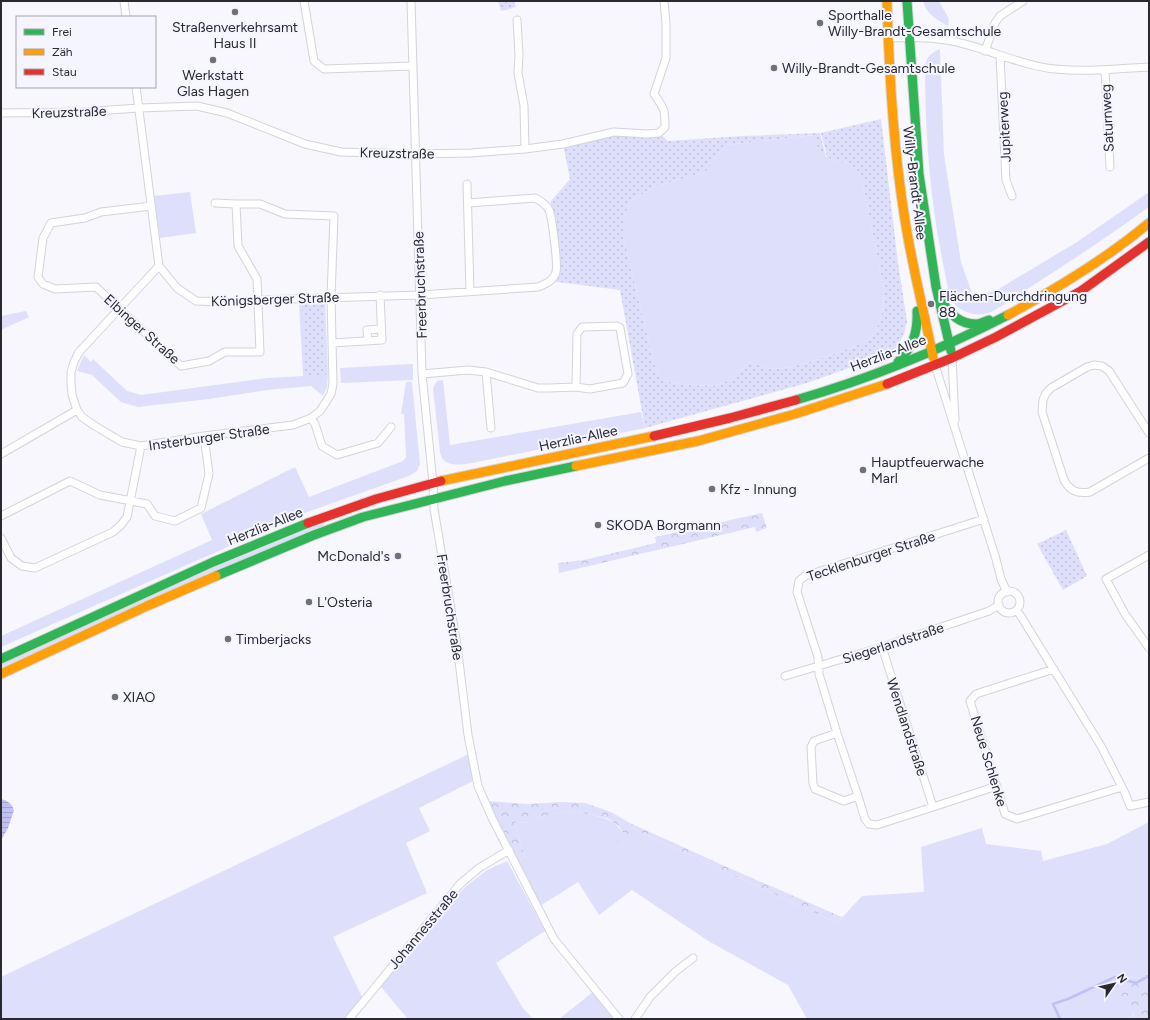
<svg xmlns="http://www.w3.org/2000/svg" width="1150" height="1020" font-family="Figtree,sans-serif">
	<defs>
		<pattern id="forest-crowns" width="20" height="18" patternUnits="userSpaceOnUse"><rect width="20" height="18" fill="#dedffb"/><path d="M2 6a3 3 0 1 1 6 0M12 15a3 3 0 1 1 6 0" fill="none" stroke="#bebfd8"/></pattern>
		<pattern id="park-dots" width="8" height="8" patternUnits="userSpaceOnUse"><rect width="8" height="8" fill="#dedffb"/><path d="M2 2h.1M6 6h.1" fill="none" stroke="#bebfd8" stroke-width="1.8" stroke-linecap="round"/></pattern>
		<pattern id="water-rules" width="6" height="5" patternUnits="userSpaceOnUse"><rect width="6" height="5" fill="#c0c0f5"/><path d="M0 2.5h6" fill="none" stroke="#a5a5d2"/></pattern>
	</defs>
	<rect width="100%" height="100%" fill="#f7f7fd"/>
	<path fill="#dedffb" d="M923 1H939L949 19 948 26C937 20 926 14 923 1Z
		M940 49 944 155 961 262 972 293 980 295 995 291 1077 242 1149 192V207C1109 236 1068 263 1026 290 1017 296 993 313 984 314 973 316 960 311 954 303 948 296 946 277 944 268 930 202 925 134 925 66 927 56 931 53 940 49Z
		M815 135 820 154 837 161 850 163 861 174 884 289C884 303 883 319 875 331 874 334 870 338 867 340 848 351 794 369 772 369 766 369 758 364 752 362 740 368 732 381 719 385 711 387 670 384 664 380 658 376 656 370 654 364L623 235V218L631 201 642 194 657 186 705 172 726 145Z
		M190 192 196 233 160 238 154 196Z
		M325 300 328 374 327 387 323 396 311 386 267 390 209 399 138 407 121 402 92 375 77 371 84 355 91 362 93 359 127 391 141 395 268 378 303 376 299 302Z
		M26 311 29 317 1 330V316Z
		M413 364V380L341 383 340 368Z
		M443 380 450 445 641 412 645 428 467 464C456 465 442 466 440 452L433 388 437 381Z
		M406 382H412L420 464 417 471 409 476 307 512 1 647V636L212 540 201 514 295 467 309 497 403 461 406 457 404 414H401Z
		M323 523 324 525 1 668V664L217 566Z
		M469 754 473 781 419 808 430 831 406 843 427 893 333 937 362 997 344 1019H1V977Z
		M577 812C594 816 613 816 623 833L631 828 837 923 862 896 924 892 921 847 982 828 986 844 1041 851 1043 861 1107 844 1149 822V973C1135 982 1128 976 1114 974L1135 1019H807L788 985 710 942 632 890 599 915 578 882 540 906 518 863 525 855 521 845 515 822 530 823 539 818 557 813Z
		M507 861 545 931 496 963 523 1008 533 1019H408L381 987 434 921 464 888 487 870Z
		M593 992 613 1019H559Z"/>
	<path fill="url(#forest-crowns)" d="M762 513 767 528 756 532 755 527 559 573 558 563 584 560 656 543 655 537Z
		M488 801 526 804 562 802 585 803 611 812 630 823 729 868 842 917 837 923 631 828 623 842 619 844 617 840 623 833 620 827 607 818 577 812 557 813 539 818 530 823 515 822 521 845 525 855 518 863Z
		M1149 973V1019H1135L1133 1013 1124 1007 1114 974C1128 977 1136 982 1149 973Z"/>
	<path fill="url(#park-dots)" d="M498 1H514L516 7 501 11Z
		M881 119 898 263 907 321 904 334 897 346 891 353 807 383 645 428 620 290 550 281 556 272 550 211 551 201 570 179 563 144 614 132 659 133 668 141 742 136 820 133 826 157 820 154 814 135 726 145 705 172 657 186 642 194 631 201 623 218V235L654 364C656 370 658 376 664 380 670 384 711 387 719 385 732 381 740 368 752 362 758 364 766 369 773 369 794 369 848 351 867 340 870 338 874 334 875 331 883 319 884 303 884 289L861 174 850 163 837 161 827 157 821 133Z
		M323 301 326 375H305L302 302Z
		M1066 530 1087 576 1063 590 1037 544Z"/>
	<path fill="url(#water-rules)" d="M1 799C8 801 11 803 14 810L8 828 1 840Z"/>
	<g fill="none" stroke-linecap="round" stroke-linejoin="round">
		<path stroke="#c0c0f5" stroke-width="2.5" d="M1060 1019 1053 1004 1068 999 1115 977 1136 983 1149 976"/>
		<g stroke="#d3d4db" stroke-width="9">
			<path id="street" d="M124 1 126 17
				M304 1 314 61 324 69 413 66
				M411 1 422 374 433 483 434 509 457 645 468 735 478 786 492 818 554 939 619 1019
				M517 20 519 55 518 73 524 106 525 149
				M888 38C909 37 931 37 952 41 987 48 1019 65 1055 69 1086 72 1118 69 1149 67
				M985 51 995 23 1000 16 1023 1
				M1000 56 1006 180 1012 196
				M1105 70 1110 167
				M136 87 159 266 177 288 196 301 226 302 259 300 420 295 538 287C545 284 554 281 556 272 558 264 552 217 549 210 546 204 541 201 535 198L468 203
				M1 113 81 112 139 108 197 106 227 113 305 144 341 152 416 154 471 153 525 149 563 144 614 132 648 134 659 133 665 127C665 108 664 109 654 94L666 58V24L664 1
				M467 184 470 291
				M215 203 236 204
				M151 206 101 212 85 218 51 223 43 238 38 277 43 284 55 289 96 287 181 366 209 361 225 352H260L257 279 238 246 236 204H260L285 214 334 216 331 297 333 384 331 394 320 411 311 418 293 425 204 436 141 446 122 442 95 426 82 417 77 410 72 395 71 383V372L74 362 79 352 159 266
				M368 341 367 330 381 329
				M332 343 382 340 380 295
				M952 358 955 420
				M935 365 996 559 1001 579 1007 592
				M486 372 491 428
				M422 374 468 370 486 372 538 388H549L576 387 590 389 623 383 628 374 620 328 617 326 582 327 577 334 576 387
				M311 418 315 424 322 446 337 455 378 443 391 427
				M1149 433 1109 371 1102 366 1094 365 1087 367 1051 388 1046 393 1043 400 1042 412 1064 480C1070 491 1077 494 1090 492L1149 458
				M1 454 77 410
				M1 516 70 481 100 495 147 504 155 516 175 521 201 508 209 474 204 436
				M1 538 11 558 22 566 35 568 113 532 121 525 127 517 141 446
				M1149 555 1106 579 1125 614 1149 648
				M998 602a11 11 0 1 1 22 0a11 11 0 1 1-22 0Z
				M1017 610 1101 746 1125 793 1130 806 1149 802
				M1054 669 976 694 970 701 1005 814 1017 819 1122 787
				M785 676 882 647 989 611 999 605
				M837 733 858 796 844 801 815 789 813 784 811 747 814 741 837 733 819 674 818 657 797 592 799 581 805 576 984 519
				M858 796 865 819 869 824 877 825 933 807 882 647
				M933 807 997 786
				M349 1019 460 884 479 868 509 850
				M635 1019 650 997 675 972 693 958"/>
		</g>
		<g stroke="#d5d5d9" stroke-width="11">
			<path id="fast" d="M907 1 919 174 936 287 951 351
				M942 301C949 314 961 325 977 324 981 324 985 321 989 320
				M898 362C913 347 918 332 917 311
				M796 400C869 379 940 350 1008 315
				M216 576 314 535 363 517 505 481 576 466
				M1 659 213 562 308 523"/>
		</g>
		<g stroke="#d5d5d9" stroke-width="11">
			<path id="slow" d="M887 1C889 74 893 147 905 220 912 266 924 311 933 357
				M1008 315C1058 288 1106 259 1149 223
				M576 466 698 441 795 414 887 384
				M441 481 654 436
				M1 674 147 606 216 576"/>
		</g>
		<g stroke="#d5d5d9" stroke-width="11">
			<path id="jam" d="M887 384 952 358 996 337 1081 291 1149 242
				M654 436 730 418 796 400
				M308 523 376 499 441 481"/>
		</g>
		<use href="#street" stroke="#fefeff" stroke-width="7"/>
		<use href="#fast" stroke="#30b455" stroke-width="9"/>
		<use href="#slow" stroke="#ff9f0a" stroke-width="9"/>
		<use href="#jam" stroke="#e5322d" stroke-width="9"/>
	</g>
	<g fill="#707178" stroke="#f5f5ff" stroke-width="1.5">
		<circle cx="235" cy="12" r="4"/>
		<circle cx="820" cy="23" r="4"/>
		<circle cx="213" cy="60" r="4"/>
		<circle cx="774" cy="68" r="4"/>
		<circle cx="931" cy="304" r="4"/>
		<circle cx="863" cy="470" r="4"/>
		<circle cx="712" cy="489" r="4"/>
		<circle cx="598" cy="525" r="4"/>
		<circle cx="398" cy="556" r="4"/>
		<circle cx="309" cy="602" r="4"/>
		<circle cx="228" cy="639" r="4"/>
		<circle cx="115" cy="697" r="4"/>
	</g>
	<g text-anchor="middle" stroke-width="4" stroke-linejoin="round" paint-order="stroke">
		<g font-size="14" fill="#282931" stroke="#f5f5ff" text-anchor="start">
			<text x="828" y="20">Sporthalle<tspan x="828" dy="16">Willy-Brandt-Gesamtschule</tspan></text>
			<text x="235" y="32" text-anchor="middle">Straßenverkehrsamt<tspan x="235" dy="16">Haus II</tspan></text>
			<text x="782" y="73">Willy-Brandt-Gesamtschule</text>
			<text x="213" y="80" text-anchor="middle">Werkstatt<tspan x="213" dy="16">Glas Hagen</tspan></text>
			<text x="939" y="301">Flächen-Durchdringung<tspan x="939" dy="16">88</tspan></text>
			<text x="871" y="467">Hauptfeuerwache<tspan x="871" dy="16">Marl</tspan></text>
			<text x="720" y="494">Kfz - Innung</text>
			<text x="606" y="530">SKODA Borgmann</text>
			<text x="390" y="561" text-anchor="end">McDonald's</text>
			<text x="317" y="607">L'Osteria</text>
			<text x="236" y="644">Timberjacks</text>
			<text x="123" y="702">XIAO</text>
		</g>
		<g font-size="14" fill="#282931" stroke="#f5f5ff">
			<text transform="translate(69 112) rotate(-2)" y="5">Kreuzstraße</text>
			<text transform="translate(1107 118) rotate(-93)" y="5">Saturnweg</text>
			<text transform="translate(1004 127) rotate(-93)" y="5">Jupiterweg</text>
			<text transform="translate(397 153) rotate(1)" y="5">Kreuzstraße</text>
			<text transform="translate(915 183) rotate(83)" y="5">Willy-Brandt-Allee</text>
			<text transform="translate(420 285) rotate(-92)" y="5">Freerbruchstraße</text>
			<text transform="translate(275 299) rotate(-2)" y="5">Königsberger Straße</text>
			<text transform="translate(142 329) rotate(42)" y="5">Elbinger Straße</text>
			<text transform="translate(888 353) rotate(-21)" y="5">Herzlia-Allee</text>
			<text transform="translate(209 437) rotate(-8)" y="5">Insterburger Straße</text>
			<text transform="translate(578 438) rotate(-12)" y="5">Herzlia-Allee</text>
			<text transform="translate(265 526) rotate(-22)" y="5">Herzlia-Allee</text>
			<text transform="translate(871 556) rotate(-18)" y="5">Tecklenburger Straße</text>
			<text transform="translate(450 607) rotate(81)" y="5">Freerbruchstraße</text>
			<text transform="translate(893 643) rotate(-18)" y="5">Siegerlandstraße</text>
			<text transform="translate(907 727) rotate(72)" y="5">Wendlandstraße</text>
			<text transform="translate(989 761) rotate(73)" y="5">Neue Schlenke</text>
			<text transform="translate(423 929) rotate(-50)" y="5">Johannesstraße</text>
		</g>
	</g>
	<rect width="1150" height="1020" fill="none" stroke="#282931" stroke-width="4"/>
	<rect x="16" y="16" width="140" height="72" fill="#f5f5ff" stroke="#a3a3ad"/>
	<rect x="24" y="29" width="20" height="6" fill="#30b455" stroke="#a3a3ad"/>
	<text x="52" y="36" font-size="12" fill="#282931">Frei</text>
	<rect x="24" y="49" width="20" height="6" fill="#ff9f0a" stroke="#a3a3ad"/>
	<text x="52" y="56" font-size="12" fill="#282931">Zäh</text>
	<rect x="24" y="69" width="20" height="6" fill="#e5322d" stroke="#a3a3ad"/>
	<text x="52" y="76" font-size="12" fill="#282931">Stau</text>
	<g transform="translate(1114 984) rotate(56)" stroke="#f5f5ff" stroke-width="3" paint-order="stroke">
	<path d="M0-3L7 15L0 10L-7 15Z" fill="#282931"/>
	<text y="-6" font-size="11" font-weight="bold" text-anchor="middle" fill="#282931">N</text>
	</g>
</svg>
